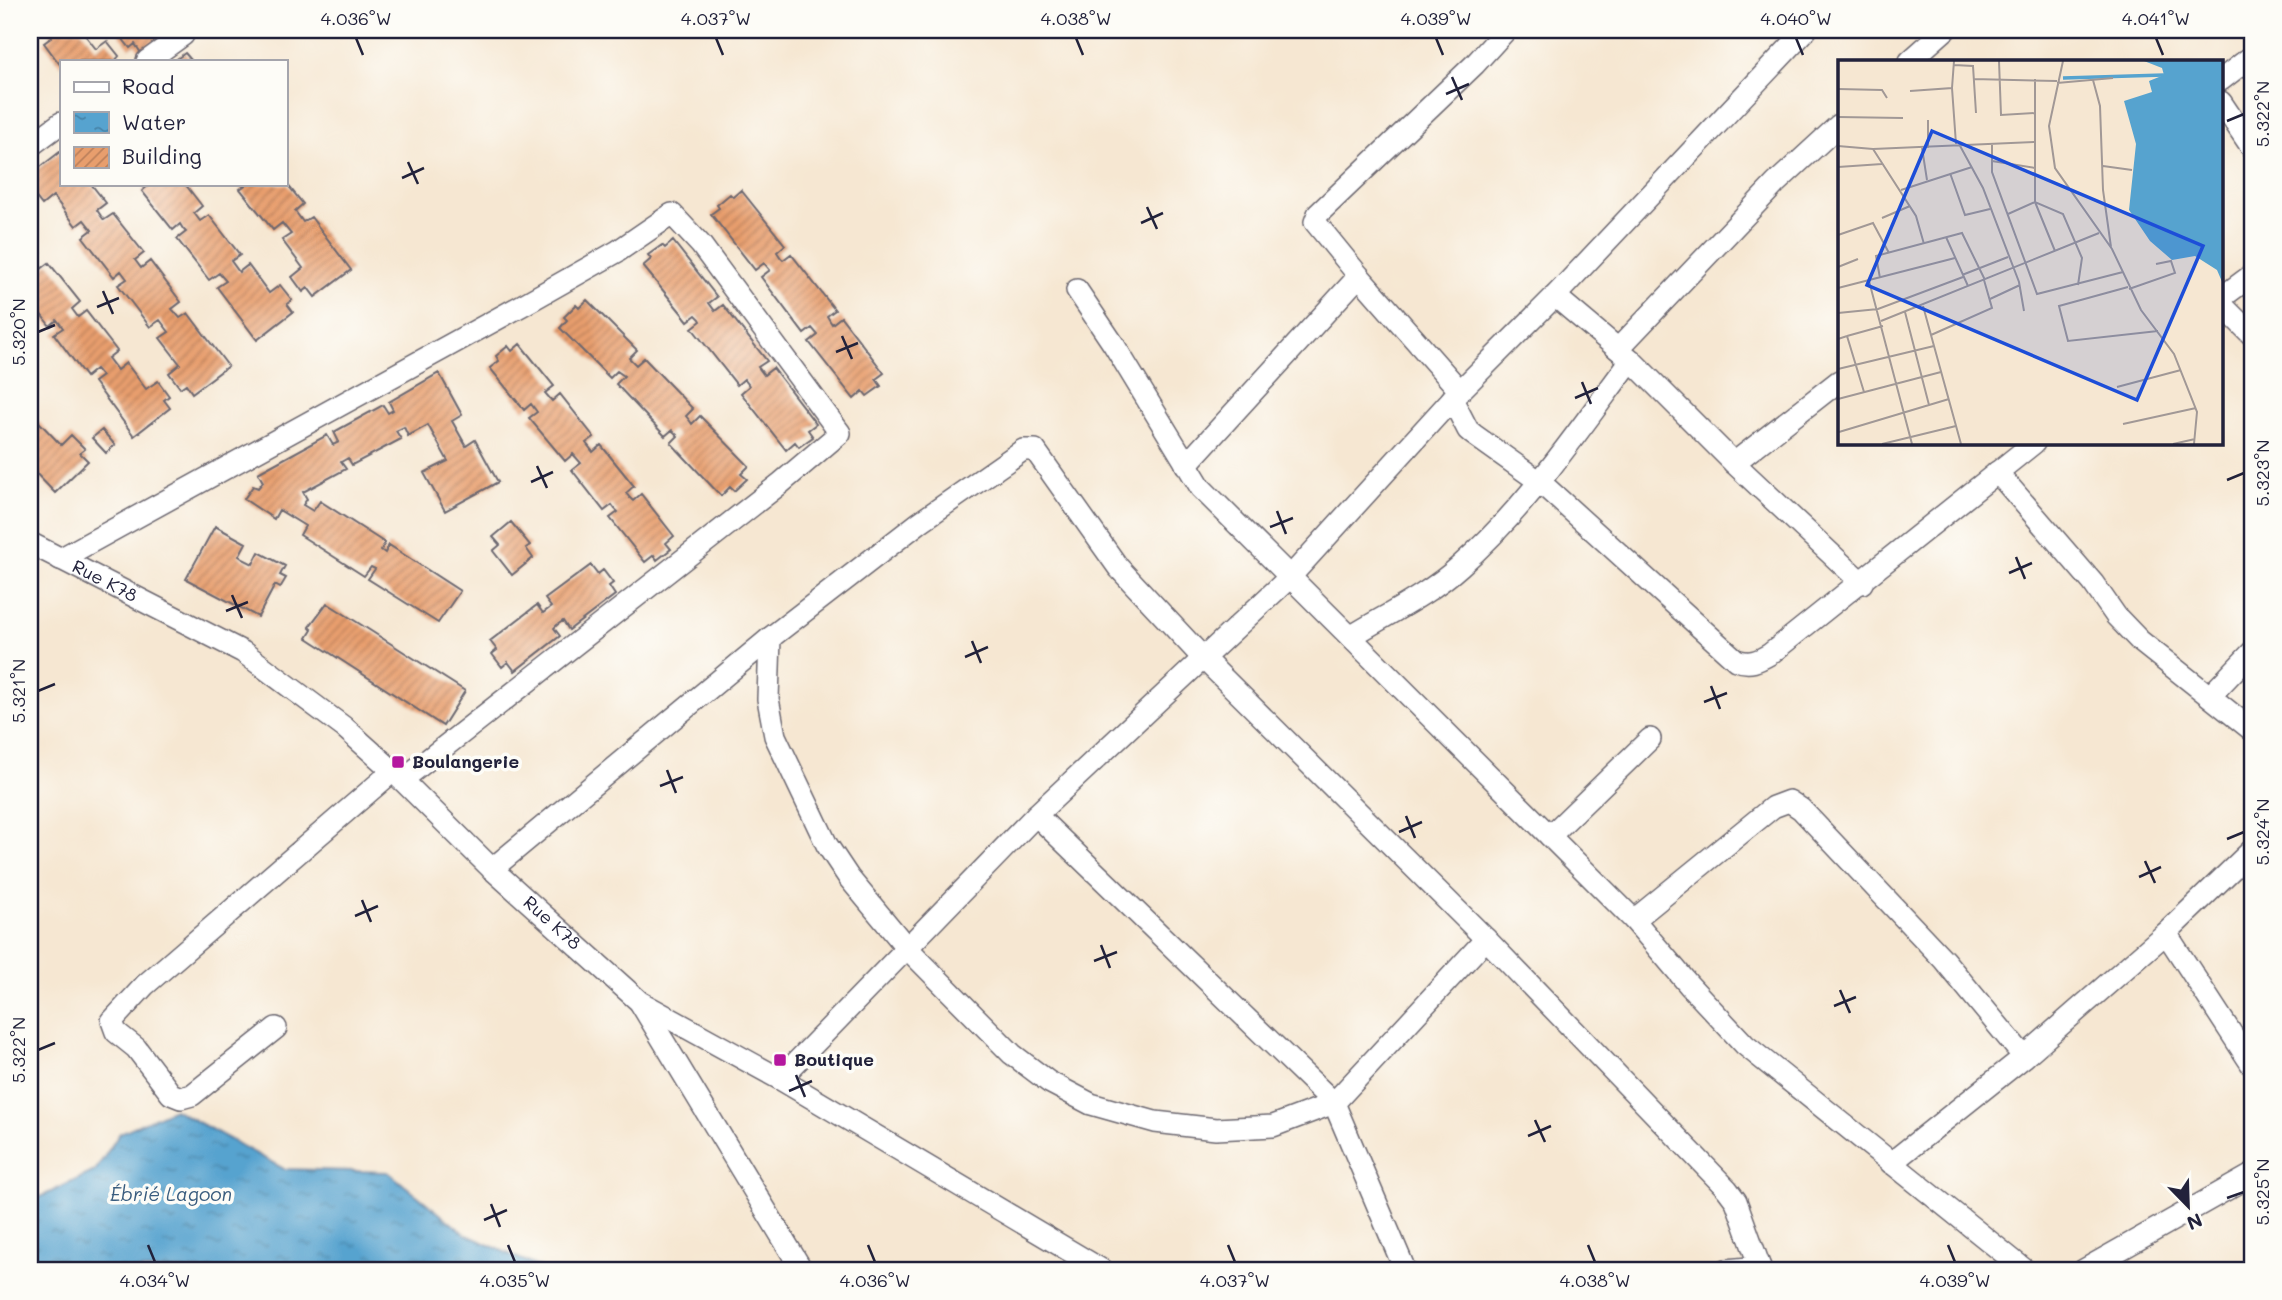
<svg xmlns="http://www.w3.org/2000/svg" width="2282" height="1300" font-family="Mali,sans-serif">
	<defs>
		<pattern id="water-ripples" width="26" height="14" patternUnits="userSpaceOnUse" patternTransform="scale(1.75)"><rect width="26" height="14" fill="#56a3cf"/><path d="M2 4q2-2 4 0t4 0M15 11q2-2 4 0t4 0" fill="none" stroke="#4784a9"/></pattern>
		<pattern id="building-hatch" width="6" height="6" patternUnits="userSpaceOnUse" patternTransform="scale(1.75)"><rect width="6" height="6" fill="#e89e6d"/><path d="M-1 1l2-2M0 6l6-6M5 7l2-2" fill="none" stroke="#bc805b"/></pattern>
	</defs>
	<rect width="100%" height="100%" fill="#fdfcf7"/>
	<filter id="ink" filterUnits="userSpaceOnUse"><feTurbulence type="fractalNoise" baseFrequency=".0143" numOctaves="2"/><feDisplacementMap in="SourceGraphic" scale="14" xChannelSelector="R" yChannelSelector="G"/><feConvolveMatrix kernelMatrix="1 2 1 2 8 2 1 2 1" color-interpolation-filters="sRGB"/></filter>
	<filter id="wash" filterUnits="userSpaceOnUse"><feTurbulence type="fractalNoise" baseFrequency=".00686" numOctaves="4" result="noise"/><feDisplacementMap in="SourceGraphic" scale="28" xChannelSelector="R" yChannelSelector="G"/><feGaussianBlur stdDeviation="1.57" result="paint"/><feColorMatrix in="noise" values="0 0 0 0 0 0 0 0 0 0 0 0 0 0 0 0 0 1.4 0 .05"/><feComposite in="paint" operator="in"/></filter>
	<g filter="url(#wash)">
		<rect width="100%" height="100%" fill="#f6e7d2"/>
		<path fill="url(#water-ripples)" stroke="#3c6285" stroke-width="2" d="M174 1109 284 1169 388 1172 465 1234 545 1270H30V1202L95 1171 120 1133Z"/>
		<g id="blocks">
			<path fill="url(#building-hatch)" d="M47 30H81L96 49 107 41 119 56 115 61H61V66L44 43 52 37Z
				M122 30H172L141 53 135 44 130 48 118 33Z
				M185 53 192 61H174Z
				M61 151V184H91L106 203 97 210 101 216 104 220 113 214 144 253 135 260 141 268 150 261 181 302 172 309 180 318 188 313 228 366 192 393 186 384 180 388 169 373 180 364 160 338 169 332 160 320 150 327 118 285 127 279 121 271 114 277 83 237 92 230 84 220 76 226 53 196 42 205 30 190 34 185 30 175Z
				M150 184H185L202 206 194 213 200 221 209 215 240 255 231 261 239 272 248 265 269 293 280 285 292 300 287 304 293 312 257 340 217 287 226 281 219 273 209 280 177 239 186 232 183 229 180 224 173 230 142 191Z
				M247 184H287L303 204 295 211 303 222 311 217 351 270 315 297 308 288 303 292 292 277 303 268 282 240 291 234 282 223 273 230 240 189Z
				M741 190 785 245 777 252 781 258 783 260 791 254 835 310 827 316 830 321 832 324 841 317 884 373 876 379 881 386 867 396 863 391 854 399 809 342 818 335 812 328 804 334 761 277 770 270 764 263 755 270 711 214 719 208 717 205 730 194 733 197Z
				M30 238 41 252 33 258 41 269 49 263 80 302 72 309 78 317 86 311 117 351 108 358 117 370 126 363 146 389 158 381 169 396 164 400 170 408 134 436 94 382 102 376 96 369 86 377 54 334 63 328 57 320 50 326 30 300Z
				M673 241 717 297 709 303 715 311 723 305 767 361 758 367 764 375 773 368 816 424 808 430 813 437 799 447 795 442 786 450 741 393 749 386 748 384 744 379 737 385 692 328 701 321 700 319 696 315 688 321 643 266 651 259 648 255 662 245 665 248Z
				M587 300 637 350 629 358 636 365 644 358 693 409 686 416 690 421 692 424 700 416 749 466 741 474 747 479 734 491 730 487 721 496 671 443 678 436 672 430 665 436 616 384 624 376 617 371 610 378 560 328 567 320 564 317 576 305 579 308Z
				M520 344 554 386 545 393 552 401 560 394 594 437 586 443 593 452 601 445 634 486 626 493 630 498 633 501 641 494 674 536 666 543 671 549 657 560 654 555 645 562 610 518 618 512 615 509 612 505 604 511 572 470 581 463 573 454 565 461 529 418 537 412 531 404 524 410 490 368 499 361 496 356 508 346 512 351Z
				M439 373 462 415 452 421 466 446 475 440 498 482 445 511 424 473 448 461 428 425 408 436 404 427 396 431 401 439 352 465 348 458 341 462 346 469 303 492 307 499 303 505 313 511 320 501 385 543 381 550 385 553 389 545 460 591 438 623 368 579 375 569 371 567 364 576 300 535 305 526 279 510 274 519 244 499 253 486 258 488 263 482 258 473 327 435 333 445 339 442 334 432 383 405 388 413 393 410 389 402Z
				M38 421 61 445 71 435 85 449 80 453 88 461 55 493 30 467V428Z
				M102 430 115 445 106 453 92 438Z
				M511 522 530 545 526 548 533 558 512 575 493 551 500 545 493 537Z
				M215 526 246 543 239 556 243 559 253 564 259 552 285 566 280 575 286 578 280 588 275 585 258 617 186 579Z
				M591 565 598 574 603 570 613 583 609 586 615 595 569 630 563 621 557 625 554 628 560 636 515 671 508 662 502 667 492 654 497 650 490 641 537 605 543 613 551 607 545 599Z
				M327 603 465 691 443 726 307 638 312 630 309 627Z"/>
		</g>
	</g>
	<g filter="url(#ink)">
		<use href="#blocks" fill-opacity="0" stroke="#6c6770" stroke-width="2"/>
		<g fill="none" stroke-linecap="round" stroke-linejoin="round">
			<g stroke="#6c6770" stroke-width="24">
				<g id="minor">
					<path d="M147 61 183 35"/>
					<path d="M1910 61 1945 30"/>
					<path d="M2221 80 2252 56"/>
					<path d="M2221 102 2252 148"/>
					<path d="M30 146 61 123"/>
					<path d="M1077 290 1114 345 1201 488 1634 920 1689 985 1745 1045 2025 1270"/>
					<path d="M1555 296 1631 360 1734 463 1862 583"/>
					<path d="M2221 298 2252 275"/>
					<path d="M2221 304 2252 335"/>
					<path d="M1618 349 1776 183 1839 125"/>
					<path d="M1460 391 1359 276 1315 222 1318 214 1475 64 1506 30"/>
					<path d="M1452 399 1468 430 1474 435 1540 482 1736 660C1750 665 1758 661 1770 654L2034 443"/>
					<path d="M1734 463 1839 381"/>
					<path d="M1186 465 1359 276"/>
					<path d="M1997 472 2093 583 2116 616 2140 641 2252 730"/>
					<path id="s1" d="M30 543 243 652 345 728 393 771 492 869 640 1002 780 1079 1102 1270"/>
					<path d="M60 559 528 302 618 251 672 214 701 245 840 433 781 483 402 780"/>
					<path d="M1352 636C1388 614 1429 594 1460 566 1527 507 1578 431 1631 360"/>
					<path d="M770 638 768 699 775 736 827 845 849 878 907 948 1012 1054 1049 1082 1091 1104 1155 1122 1216 1129 1273 1126 1334 1103 1486 939"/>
					<path d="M2210 696 2252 652"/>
					<path d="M1036 815 1334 1103 1405 1270"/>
					<path d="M1550 836 1650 739"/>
					<path d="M492 869 770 638 920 522 1023 450H1035L1118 567 1203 658 1486 939 1727 1189 1736 1201 1761 1270"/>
					<path d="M1634 920 1773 807 1789 801 1801 809 1944 960 2024 1057"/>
					<path d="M2166 933 2252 1065"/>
					<path d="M641 1004 802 1270"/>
					<path d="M276 1028 192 1095 181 1098 171 1094 136 1048 116 1032 112 1021 145 985 393 771"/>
					<path d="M780 1079 1036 815 1290 577 1452 399 1555 296 1806 30"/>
					<path d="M1891 1163 2024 1057 2166 933 2252 850"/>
					<path d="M1726 1270 1760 1267"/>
					<path d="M2084 1270 2252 1175"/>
				</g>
			</g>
			<use href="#minor" stroke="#fff" stroke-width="21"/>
		</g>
	</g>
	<path fill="none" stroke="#22223b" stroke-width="2.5" d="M356 38 363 55M716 38 723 55M1076 38 1083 55M1436 38 1443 55M1796 38 1803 55M2156 38 2163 55M1452 77 1462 100M1446 94 1469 84M2227 121 2244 114M408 162 418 184M402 178 424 168M1147 207 1157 229M1141 223 1163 213M103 291 113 314M97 307 119 298M38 332 55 325M842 336 852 359M836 352 858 343M1582 382 1591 404M1575 398 1598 388M537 466 547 488M2227 480 2244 473M531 482 553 472M1277 511 1286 534M1270 527 1293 518M2016 557 2025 579M2009 573 2032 563M232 595 242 618M226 611 248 602M972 641 981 663M965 657 988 647M1711 686 1720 709M38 691 55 684M1704 702 1727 693M667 770 676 793M660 786 683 777M1406 816 1415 838M1399 832 1422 822M2227 839 2244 832M2145 861 2155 883M2139 877 2161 867M362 900 371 922M355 916 378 906M1101 945 1110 968M1094 961 1117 952M1840 990 1850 1013M1834 1006 1856 997M38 1050 55 1043M796 1075 805 1097M789 1091 812 1081M1535 1120 1545 1142M1528 1136 1551 1126M2227 1198 2244 1192M491 1204 500 1227M484 1220 507 1210M148 1245 155 1262M508 1245 515 1262M868 1245 875 1262M1228 1245 1235 1262M1588 1245 1595 1262M1948 1245 1955 1262"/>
	<g fill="#b5179e" stroke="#fdfcf7" stroke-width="2.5">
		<rect x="391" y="755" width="14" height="14" rx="3.5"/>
		<rect x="773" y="1053" width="14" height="14" rx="3.5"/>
	</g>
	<g text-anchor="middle" stroke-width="7" stroke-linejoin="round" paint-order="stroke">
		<g font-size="18" fill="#22223b" stroke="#fdfcf7">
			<text dy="6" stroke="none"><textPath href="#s1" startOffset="84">Rue K78</textPath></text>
			<text dy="6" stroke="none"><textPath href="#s1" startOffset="651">Rue K78</textPath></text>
		</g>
		<g font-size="18" font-weight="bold" fill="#22223b" stroke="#fdfcf7" text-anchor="start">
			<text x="412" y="768">Boulangerie</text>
			<text x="794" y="1066">Boutique</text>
		</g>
		<g font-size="19" font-style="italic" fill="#395c7e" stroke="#fdfcf7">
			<text x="171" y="1201">Ébrié Lagoon</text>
		</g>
	</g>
	<g transform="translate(1838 60)">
		<rect width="385" height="385" fill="#f6e7d2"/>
		<path d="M306 1H385V224L379 210 357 196 334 200 312 181 291 150 298 84 286 41 314 32 311 21 326 15 324 8Z" fill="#56a3cf"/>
		<path fill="none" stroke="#56a3cf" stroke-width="3.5" d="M225 18 326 15"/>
		<path fill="none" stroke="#a19896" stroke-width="2" d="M161 1 163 55 197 53M225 1 211 66 217 108 274 189 303 250 336 294 359 352 356 384M116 5 135 6 138 53M135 19 219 21M197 19V142L217 191M255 20 262 46 265 130 273 187M219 23 275 18M114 28 118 84M0 29 44 30 49 38M72 31 114 28 116 1M0 57 65 58M90 60V88M121 84 145 128 181 222 186 251M154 84V112L199 234 285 212M0 86 35 89 196 82M84 88 89 120M35 89 78 156 86 184M154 101 197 108M265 106 294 110M0 107 44 104M112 113 127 155 152 149M63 130 134 107M170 154 197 142 225 154 244 198 240 225M44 158 72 146M0 175 35 163 51 193M108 177 130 226M0 207 20 199M124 215 170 197M42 218 38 196 124 173 147 220M31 221 74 384M290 227 221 246 230 281 320 271M0 228 117 198M291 229 337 213 333 201 318 204M152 239 182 225M85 246 123 384M67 252 91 345M0 253 40 249 125 217M43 261 261 173M93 275 154 248 146 220M9 276 45 266M0 279 9 276 26 332M0 309 96 286M279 327 343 310M0 339 103 312M285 364 358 348M1 372 111 339M44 384 118 366M335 384 357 379"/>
		<path fill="#1d4ed8" fill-opacity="0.15" stroke="#1d4ed8" stroke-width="3.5" d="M94 71 365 186 299 340 29 225Z"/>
		<rect width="385" height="385" fill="none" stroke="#22223b" stroke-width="3.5"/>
	</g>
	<rect width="2282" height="1300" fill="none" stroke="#fdfcf7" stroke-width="77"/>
	<rect x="60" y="60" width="228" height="126" fill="#fdfcf7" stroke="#a5a5ac" stroke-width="2"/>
	<rect x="74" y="82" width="35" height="10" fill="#ffffff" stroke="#a5a5ac" stroke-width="2"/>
	<text x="122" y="94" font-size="21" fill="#22223b">Road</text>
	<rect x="74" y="112" width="35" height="21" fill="url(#water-ripples)" stroke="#a5a5ac" stroke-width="2"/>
	<text x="122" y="130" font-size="21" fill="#22223b">Water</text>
	<rect x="74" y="147" width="35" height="21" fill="url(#building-hatch)" stroke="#a5a5ac" stroke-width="2"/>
	<text x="122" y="164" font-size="21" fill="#22223b">Building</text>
	<g transform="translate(2188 1206) rotate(157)" stroke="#fdfcf7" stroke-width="5" paint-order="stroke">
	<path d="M0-5L12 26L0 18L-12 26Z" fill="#22223b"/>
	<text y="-10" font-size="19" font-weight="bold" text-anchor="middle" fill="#22223b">N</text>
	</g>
	<rect x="38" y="38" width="2206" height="1224" fill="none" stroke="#22223b" stroke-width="2.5"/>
	<g font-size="18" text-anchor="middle" fill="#22223b">
		<text x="356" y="25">4.036°W</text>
		<text x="716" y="25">4.037°W</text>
		<text x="1076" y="25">4.038°W</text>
		<text x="1436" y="25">4.039°W</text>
		<text x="1796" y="25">4.040°W</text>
		<text x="2156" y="25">4.041°W</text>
		<text transform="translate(2263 114) rotate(-90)" y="6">5.322°N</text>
		<text transform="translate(19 332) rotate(-90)" y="6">5.320°N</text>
		<text transform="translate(2263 473) rotate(-90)" y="6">5.323°N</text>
		<text transform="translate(19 691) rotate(-90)" y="6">5.321°N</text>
		<text transform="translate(2263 832) rotate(-90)" y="6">5.324°N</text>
		<text transform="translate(19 1050) rotate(-90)" y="6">5.322°N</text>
		<text transform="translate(2263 1192) rotate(-90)" y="6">5.325°N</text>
		<text x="155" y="1287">4.034°W</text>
		<text x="515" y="1287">4.035°W</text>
		<text x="875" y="1287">4.036°W</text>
		<text x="1235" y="1287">4.037°W</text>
		<text x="1595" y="1287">4.038°W</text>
		<text x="1955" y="1287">4.039°W</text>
	</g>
</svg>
